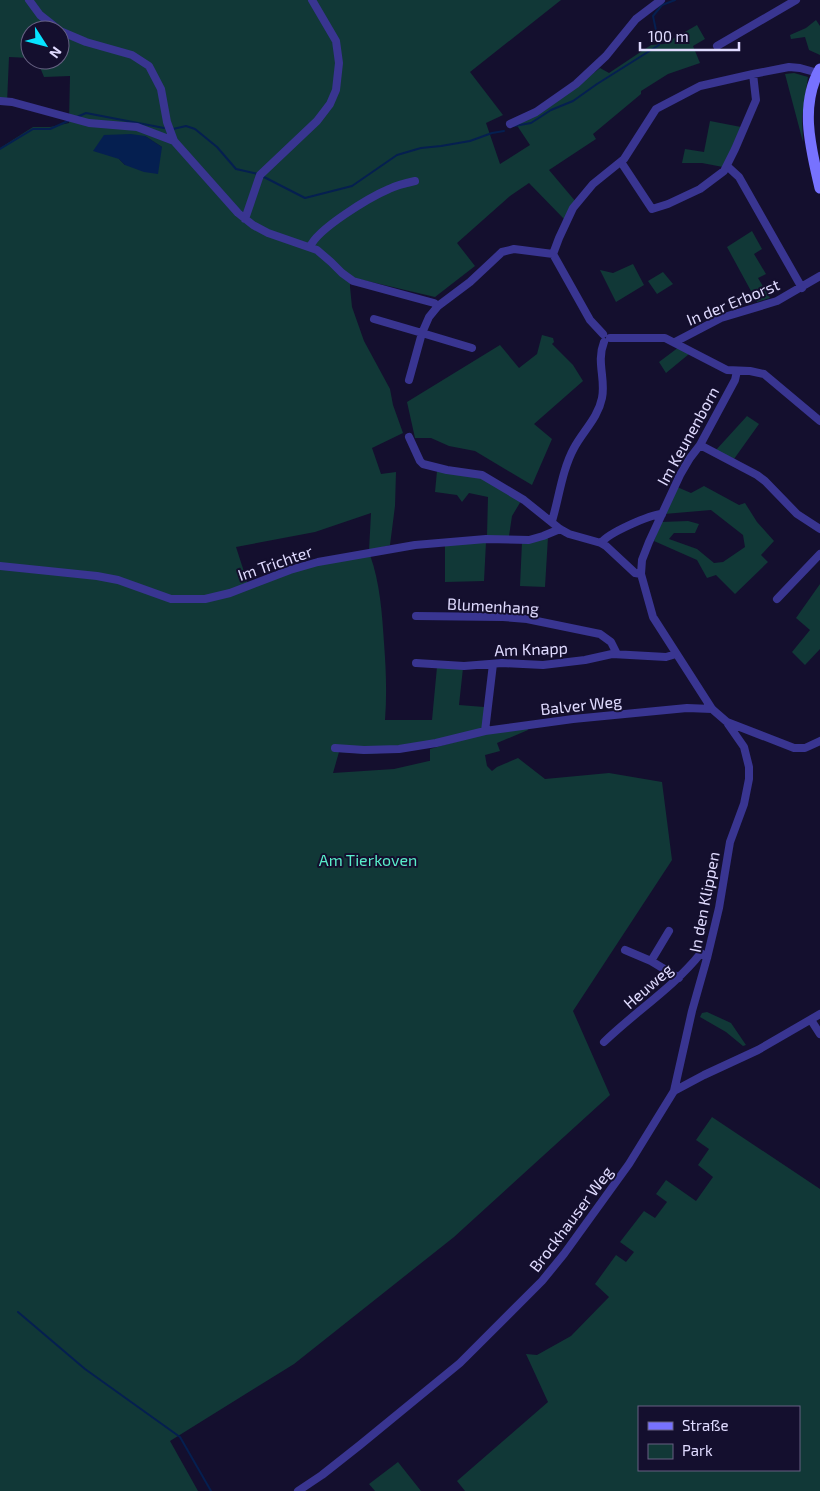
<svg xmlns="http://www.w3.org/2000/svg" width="820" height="1491" font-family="'Exo 2',sans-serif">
	<rect width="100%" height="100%" fill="#140f2e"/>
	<path fill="#113837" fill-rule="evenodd" d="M0 0H561L470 72 503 115 486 123 500 164 530 145 516 124 573 89 600 68 609 73 651 45 664 44 697 25 705 39 693 46 700 63 668 74 641 91V94L593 134 596 139 549 170 576 202 565 220 529 183 510 196 457 243 475 266 435 297 350 277V287L352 307 364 341 390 389 393 405 403 433 372 448 381 474 396 472 395 506 390 545 369 551 371 513 315 532 236 547 248 584 315 559 370 555C380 583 382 613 384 643 386 669 387 694 385 720H432L437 667 463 668 459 705 484 707V730L406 751 369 754 339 752 333 773 394 769 429 761H430V749L487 733 527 727 528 730 497 743 500 751 485 755 487 766 492 771 497 767 518 758 545 779 609 773 662 782 672 860 573 1011 610 1095 454 1237 294 1364 170 1441 198 1491H0V148L33 127H50L69 123 70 76 44 77 37 60H60V30H30V58L9 57 7 103H0ZM145 136 162 147 125 165 119 159Z
		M816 20 820 26V55L809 50 805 37 791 39 790 35 806 28Z
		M794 73 808 77 802 117 803 142 785 74Z
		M710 121 741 127 723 167 702 163H682L685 149 704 152Z
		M752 231 762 249 754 254 766 274 758 278 770 298 757 302 727 247Z
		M633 264 644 285 616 302 600 270 613 273Z
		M663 272 673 284 657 294 648 281Z
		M542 335 553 338 554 342 552 344 573 365 583 381 534 424 552 439 532 485 475 451 449 446 431 438H415L407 402 500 345 519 368 537 354Z
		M679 347 689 354 666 373 659 362Z
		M747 416 759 424 734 459 716 450Z
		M437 471 480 476 521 501 512 516 509 536H487L488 497 469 493 462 502 457 495 435 492Z
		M704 486 739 505 745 503 757 522 774 541 761 555 768 562 735 594 716 575 707 578 697 560 654 541 661 522 688 521 699 524 695 533H674L669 539 697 549 714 563 723 562 745 547 743 535 711 510 664 514 677 487 691 493Z
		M548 537 545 587 520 586 522 542Z
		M486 542 484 581 445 582V545Z
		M820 584V649L805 665 792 652 810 630 796 618Z
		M707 1012 731 1023 746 1045 743 1046 726 1032 700 1017 702 1013Z
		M712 1117 820 1189V1491H465L457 1481 548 1402 526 1354 537 1355 571 1336 609 1297 595 1284 616 1255 626 1262 634 1252 620 1242 644 1211 655 1218 667 1202 656 1194 666 1180 696 1201 713 1177 698 1165 709 1149 696 1140ZM639 1407H799V1470H639Z
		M398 1462 421 1491H375L369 1484Z"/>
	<path fill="#051f50" d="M131 134 145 136 162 147 158 174 144 172 125 165 119 159 93 151 104 135Z"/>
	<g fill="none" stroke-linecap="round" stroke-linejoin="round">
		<path stroke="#051f50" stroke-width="2" d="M77 117 86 113 164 128
			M514 126 531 123 551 110 573 101 597 84 659 45 653 16 662 5 675 0
			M173 129 186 126 195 129 217 147 236 169 258 174
			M0 149 33 129H50L68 121
			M262 176 305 198 352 186 397 155 421 148 441 146 470 141 492 133 504 131
			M18 1312 85 1369 180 1437 211 1491"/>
		<path stroke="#393591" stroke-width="8" d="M29 0 40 15 59 30
			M60 31 86 42 132 55 149 66 161 89 167 122 174 141 238 213 253 225 268 233 317 250 331 262 342 273 353 281 434 303 438 306
			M717 46 796 0
			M0 101 12 102 89 123 137 127 174 141
			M510 124 536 112 576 84 606 56 636 19 661 0
			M621 162 652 209 668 204 700 189 724 171 735 149 756 100 753 74
			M727 166 739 177 802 288
			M245 219 260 175 317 121 330 104 336 90 339 63 336 41 312 0
			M310 247C317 229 370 197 389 189 397 185 406 183 415 181
			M553 254 590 320 603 334
			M374 319 422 333 429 317 438 306 470 282 502 252 514 249 553 254 559 238 573 208 593 184 624 159 656 109 700 86 753 74 789 67 800 68 818 73
			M610 338H665L727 370 750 371 764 374 820 421
			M675 342 721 318 777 301 820 276
			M409 380 422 333 472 348
			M409 437 420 461 423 464 447 470 482 475 524 500 560 529 569 534 601 543 606 546 635 573 641 574 653 617 712 709 727 722 794 748H805L820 741
			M700 445 757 475 765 481 797 514 820 529
			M552 521C559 498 562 470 574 448 583 431 598 418 602 398 606 379 596 362 604 342
			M601 543C608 533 649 515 662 514
			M0 566 97 576 118 580 171 599H205L230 593 290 570 318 562 415 545 486 539 529 540 543 536 560 529
			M641 574 642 560 649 542 680 475 690 458 700 445 735 380 737 371
			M777 599 820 554
			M416 616 503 617 527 619 600 634 611 642 617 654
			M416 663 464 666 502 663 543 665 585 660 612 654 666 657 676 654
			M485 731 493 664
			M335 748 364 750 399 749 436 743 485 731 573 719 687 708 712 709
			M669 931 651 961 679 978
			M625 950 651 961
			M811 1020 820 1034
			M604 1042C636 1011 673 988 701 953L707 958
			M674 1091 692 1011 707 958 719 908 730 842 744 804 749 779V767L744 747 728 724
			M298 1491 322 1475 360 1445 460 1363 542 1281 564 1254 629 1164 674 1091 704 1075 758 1050 820 1014"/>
		<path stroke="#7772ff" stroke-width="11" d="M820 69C799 106 811 149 820 188"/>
	</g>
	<g text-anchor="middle" stroke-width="4" stroke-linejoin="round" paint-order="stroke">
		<g font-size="16" fill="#e0dbff" stroke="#140f2e">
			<text transform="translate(733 302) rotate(-22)" y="6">In der Erborst</text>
			<text transform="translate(688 436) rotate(-61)" y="6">Im Keunenborn</text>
			<text transform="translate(275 563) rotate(-19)" y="6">Im Trichter</text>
			<text transform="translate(493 606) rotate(3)" y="6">Blumenhang</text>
			<text transform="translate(531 649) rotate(-2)" y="6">Am Knapp</text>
			<text transform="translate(581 705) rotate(-6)" y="6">Balver Weg</text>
			<text transform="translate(704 902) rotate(-79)" y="6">In den Klippen</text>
			<text transform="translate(648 986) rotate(-41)" y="6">Heuweg</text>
			<text transform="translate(571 1219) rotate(-53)" y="6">Brockhauser Weg</text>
		</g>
		<g font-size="16" fill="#59edca" stroke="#140f2e">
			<text x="368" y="866">Am Tierkoven</text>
		</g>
	</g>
	<rect x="638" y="1406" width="162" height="65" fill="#140f2e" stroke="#666182"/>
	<rect x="648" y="1422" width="25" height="8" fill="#7772ff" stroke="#666182"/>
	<text x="682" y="1431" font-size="15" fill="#e0dbff">Straße</text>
	<rect x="648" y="1444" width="25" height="15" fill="#113837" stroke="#666182"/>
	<text x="682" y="1456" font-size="15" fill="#e0dbff">Park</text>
	<g transform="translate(45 45) rotate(126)"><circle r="24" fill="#140f2e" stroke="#666182"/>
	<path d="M0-4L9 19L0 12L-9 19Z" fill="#07e3ff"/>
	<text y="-8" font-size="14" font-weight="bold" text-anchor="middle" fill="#e0dbff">N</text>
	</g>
	<path d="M640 42v8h99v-8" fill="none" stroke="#e0dbff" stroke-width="2.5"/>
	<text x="648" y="42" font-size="15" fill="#e0dbff" stroke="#140f2e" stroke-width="4" paint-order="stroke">100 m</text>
</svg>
